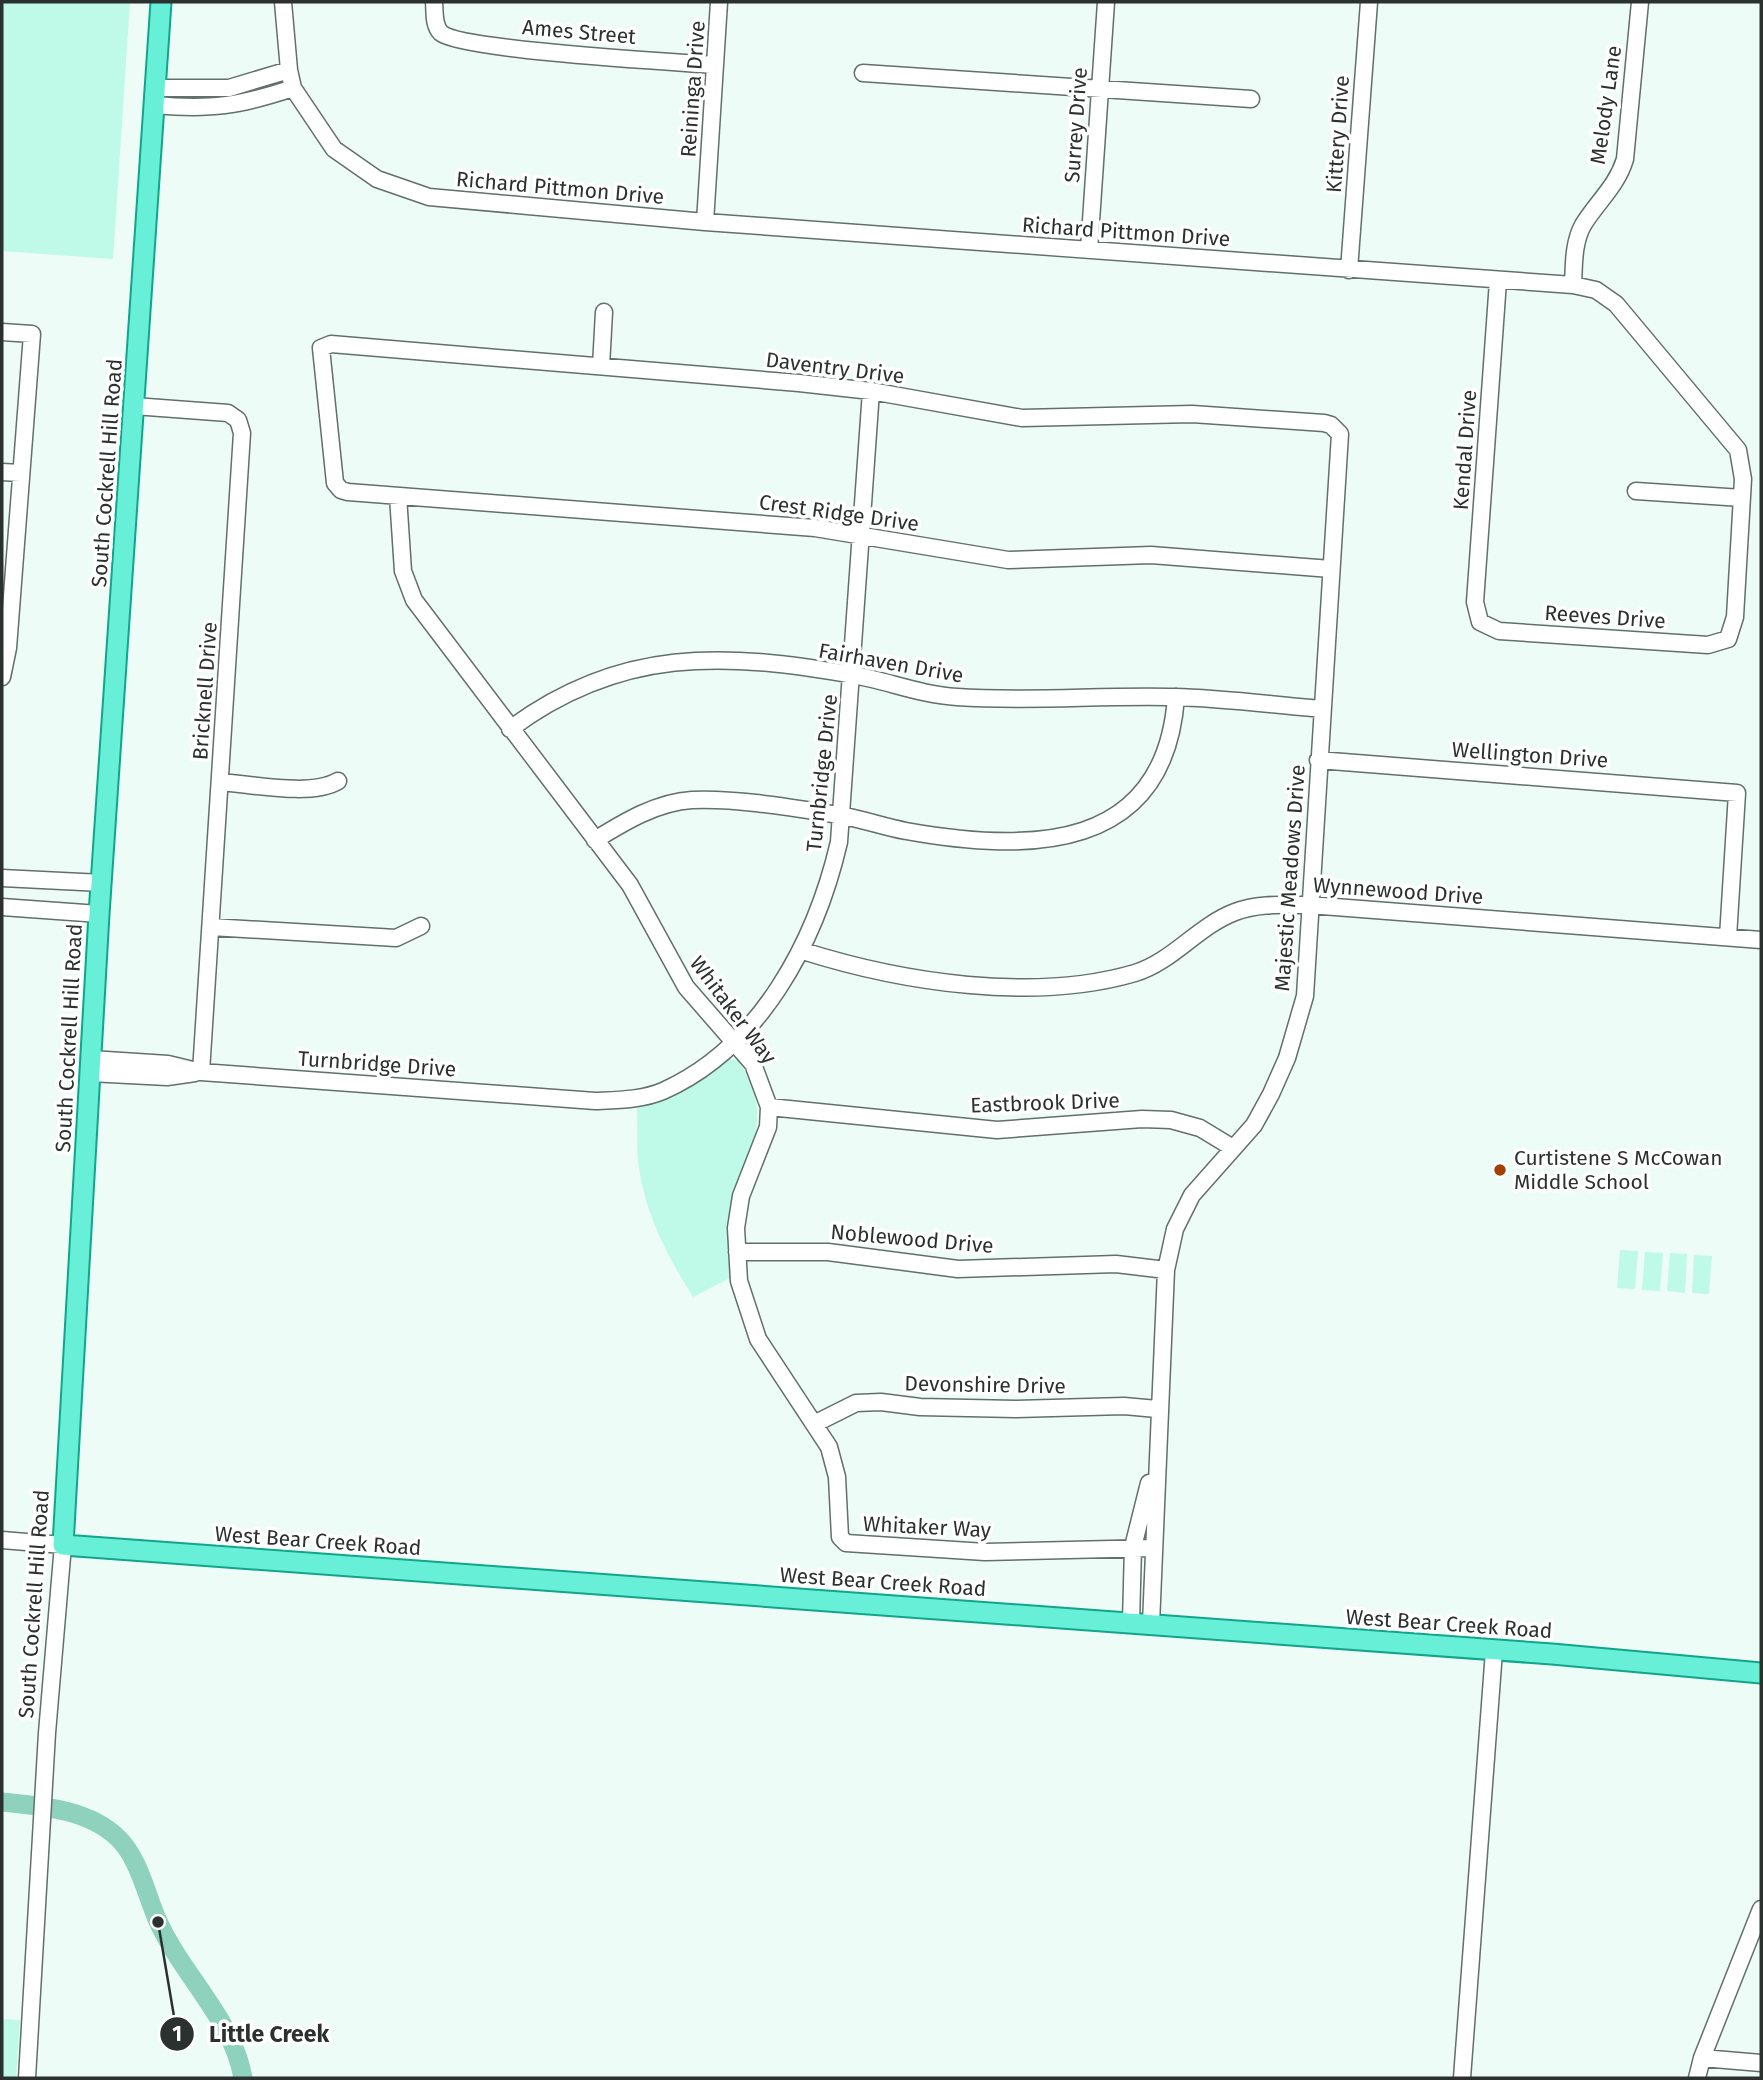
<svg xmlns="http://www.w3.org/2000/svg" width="1763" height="2080" font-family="'Fira Sans',sans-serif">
	<rect width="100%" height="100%" fill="#edfcf7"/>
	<path fill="#bff9e7" d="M2 2H130L113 259 2 251Z
		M728 1059 738 1060C780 1127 742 1149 730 1214 727 1235 728 1257 730 1278L693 1297C668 1257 646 1216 639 1168 636 1149 638 1128 637 1108L686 1088Z
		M1620 1250 1638 1251 1635 1289 1617 1288Z
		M1645 1252 1663 1253 1660 1291 1642 1290Z
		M1670 1253 1687 1254 1685 1293 1667 1291Z
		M1694 1255 1712 1256 1709 1294 1692 1293Z
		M2 2019 20 2020 16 2078H2Z"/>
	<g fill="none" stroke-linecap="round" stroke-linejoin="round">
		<path stroke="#8ed2be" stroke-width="19" d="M2 1802C41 1806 88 1809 118 1838 138 1857 146 1893 157 1919 181 1974 233 2019 243 2078"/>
		<g stroke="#626f6a" stroke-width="19">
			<path id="minor" d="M283 2 289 70 293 88 334 149 377 179 429 197 705 222 1573 285 1596 290 1616 304 1738 450 1743 479 1735 617 1728 639 1708 645 1499 631 1480 622 1475 602 1498 281
				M434 2C435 12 433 25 441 33 461 50 675 62 715 65
				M863 73 1251 99
				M156 88H229L289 70
				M154 105C211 110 239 106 293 88
				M705 222 719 2
				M1089 250 1106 2
				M1349 270 1369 2
				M1573 285C1574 266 1573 243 1583 225 1597 202 1617 186 1625 159L1640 2
				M2 332 32 334 8 648 2 677
				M601 366 604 312
				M134 406 228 413 238 420 242 433 201 1072
				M2 472 20 473
				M1636 491 1742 498
				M398 496 403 571 414 600 630 885 686 987 753 1064 769 1107 768 1127 741 1196 736 1228 739 1281 758 1339 829 1447 837 1477 840 1537 846 1543 985 1552 1153 1548
				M510 729C620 647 724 652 853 675 888 681 921 695 957 697 1029 702 1101 695 1174 697 1223 698 1273 705 1322 709
				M1318 760 1737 793 1728 937
				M220 782C252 784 311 797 338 781
				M595 840C624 822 657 802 692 800 737 798 794 808 839 815 862 819 884 827 906 831 1029 853 1165 853 1176 697
				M2 878 102 883
				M2 907 99 914
				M211 927 396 938 421 926
				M803 951C901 982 1033 1003 1135 973 1172 962 1198 926 1235 912 1258 903 1285 905 1309 905L1761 940
				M91 1059 168 1064 201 1072 595 1101C617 1100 642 1100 663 1091 761 1047 816 941 839 842L871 391
				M90 1073 167 1077 195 1073
				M769 1107 997 1130 1142 1119 1171 1120 1200 1128 1233 1148
				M737 1252H828L958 1269 1116 1264 1166 1270
				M816 1423 856 1403 881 1402 920 1407 1016 1409 1124 1406 1157 1409
				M2 1540 63 1545 47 1733 27 2078
				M1131 1622 1133 1547 1149 1483
				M1151 1624 1166 1270 1175 1229 1192 1195 1254 1125 1271 1094 1287 1058 1305 996 1340 434 1331 425 1324 423 1192 414 1022 418 871 391 799 383 331 344 321 348 335 483 341 490 348 492 815 528 1008 560 1151 555 1331 569
				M1702 2058 1761 2063
				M1462 2078 1494 1651
				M1697 2078 1702 2058 1761 1909"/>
		</g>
		<g stroke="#11a58b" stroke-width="23">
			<path id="major" d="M161 2 99 914 63 1545 1552 1654 1761 1673"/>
		</g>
		<use href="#minor" stroke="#fff" stroke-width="16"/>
		<use href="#major" stroke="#68efd7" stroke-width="19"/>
	</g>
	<circle fill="#a34007" stroke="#fff" stroke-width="2.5" cx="1500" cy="1170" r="7"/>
	<g text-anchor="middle" stroke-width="7" stroke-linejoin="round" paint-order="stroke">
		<g font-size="21" fill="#2b312f" stroke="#fff">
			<text transform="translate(579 32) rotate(5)" y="7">Ames Street</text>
			<text transform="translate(693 89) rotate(-86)" y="7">Reininga Drive</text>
			<text transform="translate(1606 105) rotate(-82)" y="7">Melody Lane</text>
			<text transform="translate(1076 125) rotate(-86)" y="7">Surrey Drive</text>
			<text transform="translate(1338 134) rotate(-86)" y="7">Kittery Drive</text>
			<text transform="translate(560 188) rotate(5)" y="7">Richard Pittmon Drive</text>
			<text transform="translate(1126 232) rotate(4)" y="7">Richard Pittmon Drive</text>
			<text transform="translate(835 368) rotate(7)" y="7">Daventry Drive</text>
			<text transform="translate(1465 450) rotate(-86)" y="7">Kendal Drive</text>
			<text transform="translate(107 473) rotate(-86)" y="7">South Cockrell Hill Road</text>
			<text transform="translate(839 513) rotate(8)" y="7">Crest Ridge Drive</text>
			<text transform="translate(1605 617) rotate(4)" y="7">Reeves Drive</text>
			<text transform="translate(891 663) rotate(10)" y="7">Fairhaven Drive</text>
			<text transform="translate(205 691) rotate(-86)" y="7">Bricknell Drive</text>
			<text transform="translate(1530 755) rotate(4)" y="7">Wellington Drive</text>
			<text transform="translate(822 773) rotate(-84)" y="7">Turnbridge Drive</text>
			<text transform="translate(1290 878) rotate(-86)" y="7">Majestic Meadows Drive</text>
			<text transform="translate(1398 891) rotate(4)" y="7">Wynnewood Drive</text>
			<text transform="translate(733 1010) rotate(53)" y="7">Whitaker Way</text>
			<text transform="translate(69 1038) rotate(-87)" y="7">South Cockrell Hill Road</text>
			<text transform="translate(377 1064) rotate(4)" y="7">Turnbridge Drive</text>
			<text transform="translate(1045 1103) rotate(-2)" y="7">Eastbrook Drive</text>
			<text transform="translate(912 1239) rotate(5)" y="7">Noblewood Drive</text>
			<text transform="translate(985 1385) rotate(1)" y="7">Devonshire Drive</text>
			<text transform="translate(927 1527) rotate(3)" y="7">Whitaker Way</text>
			<text transform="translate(318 1541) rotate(4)" y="7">West Bear Creek Road</text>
			<text transform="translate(883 1582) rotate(4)" y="7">West Bear Creek Road</text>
			<text transform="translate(34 1604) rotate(-86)" y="7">South Cockrell Hill Road</text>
			<text transform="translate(1449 1624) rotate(4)" y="7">West Bear Creek Road</text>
		</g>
		<g font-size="21" fill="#2b312f" stroke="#fff" text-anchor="start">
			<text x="1514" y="1165">Curtistene S McCowan<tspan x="1514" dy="24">Middle School</tspan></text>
		</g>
	</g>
	<path fill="none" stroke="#2b312f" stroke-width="2.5" d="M158 1922L177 2034"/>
	<g fill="#2b312f" stroke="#fff" stroke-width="2.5">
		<circle cx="158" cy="1922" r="7"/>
		<circle cx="177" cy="2034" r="18"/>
	</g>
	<g font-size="21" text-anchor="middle" font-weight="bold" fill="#fff">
		<text x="177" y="2041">1</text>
	</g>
	<g font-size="23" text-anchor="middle" font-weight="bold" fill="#2b312f" stroke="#fff" stroke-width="7" stroke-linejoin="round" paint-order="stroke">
		<text x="269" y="2042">Little Creek</text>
	</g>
	<rect width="1763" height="2080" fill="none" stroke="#2b312f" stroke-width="7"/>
</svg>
